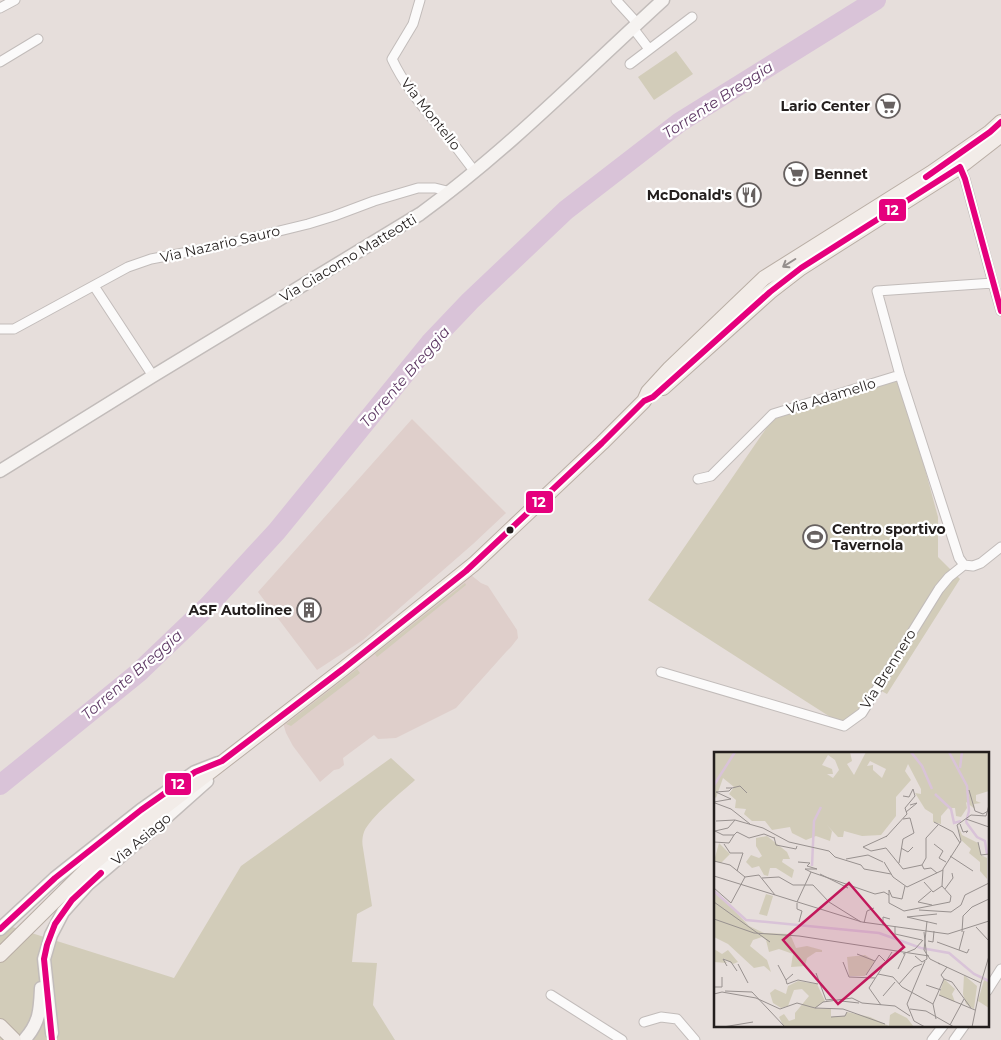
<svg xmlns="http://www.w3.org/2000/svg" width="1001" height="1040" font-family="Montserrat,sans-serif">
	<rect width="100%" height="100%" fill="#e6dedb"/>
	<path fill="#dfcfcb" d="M412 419 506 513 473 544 363 640 317 670 258 592Z
		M466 571 481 583 488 586 517 630 518 638 511 647 506 652 456 708 396 738 378 739 374 735 343 758 344 765 339 769 334 770 320 782 293 746 286 733 281 716Z"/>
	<path fill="#d2ccb9" d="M676 51 693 74 654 100 638 77Z
		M900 377 938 517V557L960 579 887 694 876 688 860 712 844 724 835 720 648 600 774 417Z
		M465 583 466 585 377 657 375 654Z
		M357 669 360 673 291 726 286 724Z
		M391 758 415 780C402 792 370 817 364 832 362 838 362 843 363 848L372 906 357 914 352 962 377 963 373 1005 395 1040H0V927L3 924 174 978 241 866Z"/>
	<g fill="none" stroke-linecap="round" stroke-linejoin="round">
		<path stroke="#d9c3d8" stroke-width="20" d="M0 785 138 673 208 606 277 531 430 343 470 301 566 210 680 122 876 0"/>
		<g stroke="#c2bcba" stroke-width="11">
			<path id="street" d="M420 0 413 24 392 59C404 85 423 107 441 129 453 143 464 157 475 172
				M616 0 637 23
				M0 8 15 0
				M633 28 649 49
				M0 62 38 39
				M630 64 692 17
				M958 163 965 179 993 283 1001 311
				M94 286 153 376
				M0 329H14L128 267 151 259 210 248 308 224 334 216 374 201 418 188H435L451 192
				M698 479 711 476 773 414 900 375
				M964 565 959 558 900 375 877 291 993 283
				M964 565 973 566 981 563 1001 547
				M661 672 844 726 862 713 939 589 949 577 964 565
				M987 991 1001 969
				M551 995 622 1040
				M644 1022 661 1017 677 1019 695 1040
				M932 1040 943 1026
				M954 1040 964 1026"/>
		</g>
		<g stroke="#c2bcba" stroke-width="15">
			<path id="secondary" d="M0 471 153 376 420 214C507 151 583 73 663 0
				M0 929 55 878 141 810 195 772 218 763
				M52 1033 44 959 51 935 63 912 88 884 162 821 207 781
				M25 1039C40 1022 40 1009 41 988"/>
		</g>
		<g stroke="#b9aea5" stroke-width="16">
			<path id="primary" d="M663 388 770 292 801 268 960 167 1001 135
				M0 955 91 865 122 840 343 669 474 564 602 443 644 401 648 392 670 368 764 278 931 173 990 132 1001 122
				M0 1026 14 1040"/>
		</g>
		<use href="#street" stroke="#fbfafa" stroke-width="9"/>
		<use href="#secondary" stroke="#f6f3f1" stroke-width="12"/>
		<use href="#primary" stroke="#f2ece8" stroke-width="14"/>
		<g stroke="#fff" stroke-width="10">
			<path id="bus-1" d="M926 177 990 132 1001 122
				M0 929 55 878 141 810 195 772 222 761 343 669 466 571 602 443 644 401 653 397 770 292 801 268 960 167 965 179 1001 311
				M52 1040 44 959 47 945 55 924 72 900 101 873"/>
		</g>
		<use href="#bus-1" stroke="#e5007d" stroke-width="6"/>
	</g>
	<defs><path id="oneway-shaft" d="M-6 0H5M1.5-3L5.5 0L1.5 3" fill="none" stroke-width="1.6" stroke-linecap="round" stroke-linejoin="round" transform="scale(1.25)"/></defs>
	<use stroke="#958f8d" href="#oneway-shaft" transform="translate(789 263) rotate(148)"/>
	<defs>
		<g id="supermarket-ring" transform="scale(1.25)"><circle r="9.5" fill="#fff" stroke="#676160" stroke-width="1.5"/><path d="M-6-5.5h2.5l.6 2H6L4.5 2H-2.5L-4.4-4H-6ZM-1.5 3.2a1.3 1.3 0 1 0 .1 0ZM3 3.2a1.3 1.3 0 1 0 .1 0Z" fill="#676160"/></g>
		<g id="restaurant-ring" transform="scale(1.25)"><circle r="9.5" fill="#fff" stroke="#676160" stroke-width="1.5"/><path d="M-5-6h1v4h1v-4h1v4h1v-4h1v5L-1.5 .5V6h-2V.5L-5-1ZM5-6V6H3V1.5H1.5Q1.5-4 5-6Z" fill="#676160"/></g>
		<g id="stadium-ring" transform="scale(1.25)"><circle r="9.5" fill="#fff" stroke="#676160" stroke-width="1.5"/><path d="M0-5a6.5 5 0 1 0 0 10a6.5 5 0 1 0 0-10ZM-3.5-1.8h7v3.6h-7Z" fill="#676160"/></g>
		<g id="building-ring" transform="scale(1.25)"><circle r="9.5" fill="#fff" stroke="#676160" stroke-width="1.5"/><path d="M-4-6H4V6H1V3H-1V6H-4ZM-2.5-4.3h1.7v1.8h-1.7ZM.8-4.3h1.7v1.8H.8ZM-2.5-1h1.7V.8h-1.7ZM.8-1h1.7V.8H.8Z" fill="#676160"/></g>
	</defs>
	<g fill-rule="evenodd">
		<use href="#supermarket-ring" x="888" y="106"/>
		<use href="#supermarket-ring" x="796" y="174"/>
		<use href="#restaurant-ring" x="749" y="195"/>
		<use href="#stadium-ring" x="815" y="537"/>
		<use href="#building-ring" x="309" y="610"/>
	</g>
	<circle fill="#231e1d" stroke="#fff" stroke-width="2" cx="510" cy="530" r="4.5"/>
	<g text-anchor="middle" stroke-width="4.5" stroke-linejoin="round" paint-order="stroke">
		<g font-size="14" font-weight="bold" fill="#231e1d" stroke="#fff" text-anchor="end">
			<text x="870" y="111">Lario Center</text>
			<text x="814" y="179" text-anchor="start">Bennet</text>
			<text x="732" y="200">McDonald's</text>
			<text x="832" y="534" text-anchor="start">Centro sportivo<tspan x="832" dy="16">Tavernola</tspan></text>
			<text x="292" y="615">ASF Autolinee</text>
		</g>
		<g font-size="14" fill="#231e1d" stroke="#fff">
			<text transform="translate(431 114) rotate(52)" y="5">Via Montello</text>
			<text transform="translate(220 244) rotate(-13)" y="5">Via Nazario Sauro</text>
			<text transform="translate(348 258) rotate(-31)" y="5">Via Giacomo Matteotti</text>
			<text transform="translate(831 396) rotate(-17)" y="5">Via Adamello</text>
			<text transform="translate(888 669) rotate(-58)" y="5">Via Brennero</text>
			<text transform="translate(141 839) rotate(-40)" y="5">Via Asiago</text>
		</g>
		<g font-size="15" font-style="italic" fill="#5f3a65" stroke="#fff">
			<text transform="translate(718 100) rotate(-33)" y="5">Torrente Breggia</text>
			<text transform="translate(405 377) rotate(-49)" y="5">Torrente Breggia</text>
			<text transform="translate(132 675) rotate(-41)" y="5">Torrente Breggia</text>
		</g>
	</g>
	<g transform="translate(714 752)">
		<rect width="275" height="275" fill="#e6dedb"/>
		<path d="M0 0H136L138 9 133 12 140 23 152 0H275V39L262 43V49L267 51 260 52 261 57 252 50 253 56 247 65 242 64 241 56H234L227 64V72L219 70V62L211 57 201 41 207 42V37L194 12 191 19 197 28 182 45V64L167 83 148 84 130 79 129 85H124L113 73 118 79 116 89 102 84 92 88 78 81 76 75 58 78 51 69H38L30 62 32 57 21 56 22 48 15 42 20 35 9 26 2 46 0 44ZM114 3 121 8 125 18 119 26 113 22H119L118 17 108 13ZM156 9 172 17 168 26 159 18V13L153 14ZM244 74 248 83 264 91 267 103 273 106V127L266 119V110L255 101 257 97 247 88ZM53 84 73 100 76 107H69L68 110 80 118 78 126 62 116H56L54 124 50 123 45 114 38 116 32 110 37 103 45 106 48 104 42 94V86ZM5 91 16 102 7 111 0 109ZM0 137 35 174 50 181 76 182 82 196 93 194 108 198V200H102L93 206 91 214 77 215 79 202 65 197 55 200 52 188 48 185 39 188 36 194 53 208 57 220 50 214 40 216 14 192 0 185ZM52 142 59 144 53 164 45 162ZM0 197 8 202 14 198 24 210 19 212 9 206 13 211 0 210ZM151 203 161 209 151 224H135L133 205ZM250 223 263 234 260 257 252 252 249 242ZM230 227 241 237 238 242 241 250 225 243ZM270 228 275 230V256L264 249ZM84 229 103 232 111 249 101 256 117 257V265L131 264 133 260 156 265 175 274 176 263 181 260 193 266 200 275H70L65 265 70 262 75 269 81 267V261L95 244 88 237 80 238 74 254 67 256 59 251 56 241 61 237 72 242 74 234Z" fill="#d2ccb9" fill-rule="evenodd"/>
		<path fill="none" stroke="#d9c3d8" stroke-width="2.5" d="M197 0 208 14 218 37M235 0 253 34 255 59 252 70M246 16 248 0M0 33 21 0M221 42 237 57 240 71 247 69M252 70 263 85 271 89 273 102M98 114 100 69 107 55M0 139 32 168 165 181 207 196 235 201 260 222 275 229"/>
		<path fill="none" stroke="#98918f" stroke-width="1" d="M18 36 26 34 33 41M255 38 261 59 269 62 274 59M0 50 17 47 2 40 15 39 18 36H12M1 51 17 57 36 72M192 60 203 51 196 53M252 67 275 75M2 69 21 68M220 70 239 80 246 91M246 72 249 80 254 79 252 81M20 83 23 80 35 86 50 82 60 86M173 84 149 95 157 99 172 96 189 117 208 113 210 117 217 116 223 121M60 85 62 93 82 97 83 94M172 85 193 62 191 56 201 44 199 37 195 45 189 44M0 90 15 91 20 83H9L1 79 14 76 21 68 49 76 75 90 115 99 121 105 147 113 150 117 177 122M264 90 267 103 275 102M10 92 16 101H29L23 119M220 92 229 99 225 106 232 110M187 96 194 100 199 95M236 104 259 119M132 107 154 103 169 110M0 109 16 113 31 125 45 123 61 143M84 110 96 111 93 114 103 117H91L97 120M170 110 179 125 193 135 229 118M185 111 189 87 200 81 196 66 189 67M208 113 212 106V86L224 73M106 122 134 136M0 124 148 170 234 182 275 169M48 126 65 125 79 133H99L115 150 147 170M210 130 219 140 228 134M191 134 188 147 178 145 175 138V151L190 159 236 150 237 144 228 134M228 134 229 117 247 89 243 73 257 63 272 64 275 53M0 136 17 151 31 125M231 137 239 126 238 121M217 139 204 150 218 153M0 150 56 190M83 150 97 120 161 142 170 140 175 143M83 151V157L88 159 85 170M205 158 237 160 247 153 251 143 275 131M223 162 193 165 223 172M0 167 40 181 85 184 215 204M213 169 210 198 216 207 226 212M150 171 153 159 160 156M169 173V165L176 167M181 174V182L208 188M262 175 275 189M248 180 249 164 258 155 275 147M214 189 219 190 220 179M223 190 253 201 255 197M245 198 250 179M143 202 161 209M189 202 201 197 209 188M201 204 208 210 213 207 210 180M211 209 193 252 200 269 211 275M129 210 135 225 161 226M224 211 267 231 258 275M24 212 34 231M64 213 72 228M13 214 9 207 17 210 23 219M184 217 191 202M102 221 112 248 120 247M79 222 72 228 73 232 84 228 104 232M164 222 179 225 188 235 219 252 222 267M152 223 165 203 171 209M230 227 238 230 257 256M230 227 227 223 233 215M267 231 275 204M185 232 200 215 208 212M212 233 227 238M0 235H8V225M11 239 38 240 71 275M0 242 8 240 42 246 66 257 83 251M225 243 261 258M169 244 181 230M127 249 145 251M83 251 101 256 109 250 138 246 148 251 181 254 196 264M219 252 230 227M167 253 155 236 178 200M101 256 129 257 171 272M196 257 212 259 240 275M117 265 131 264 133 260M236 273 250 247M9 275 39 270"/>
		<path fill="#c2185b" fill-opacity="0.15" stroke="#c2185b" stroke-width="2.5" d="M135 131 190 195 124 252 69 188Z"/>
		<rect width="275" height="275" fill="none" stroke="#231e1d" stroke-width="2.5"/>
	</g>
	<g stroke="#fff" stroke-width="2">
		<rect x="878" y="198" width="29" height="24" rx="5" fill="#e5007d"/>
		<rect x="525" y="490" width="29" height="24" rx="5" fill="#e5007d"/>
		<rect x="164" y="772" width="28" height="24" rx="5" fill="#e5007d"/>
	</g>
	<g font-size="14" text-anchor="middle" font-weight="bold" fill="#fff">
		<text x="892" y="215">12</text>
		<text x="539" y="507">12</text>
		<text x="178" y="789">12</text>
	</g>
</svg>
